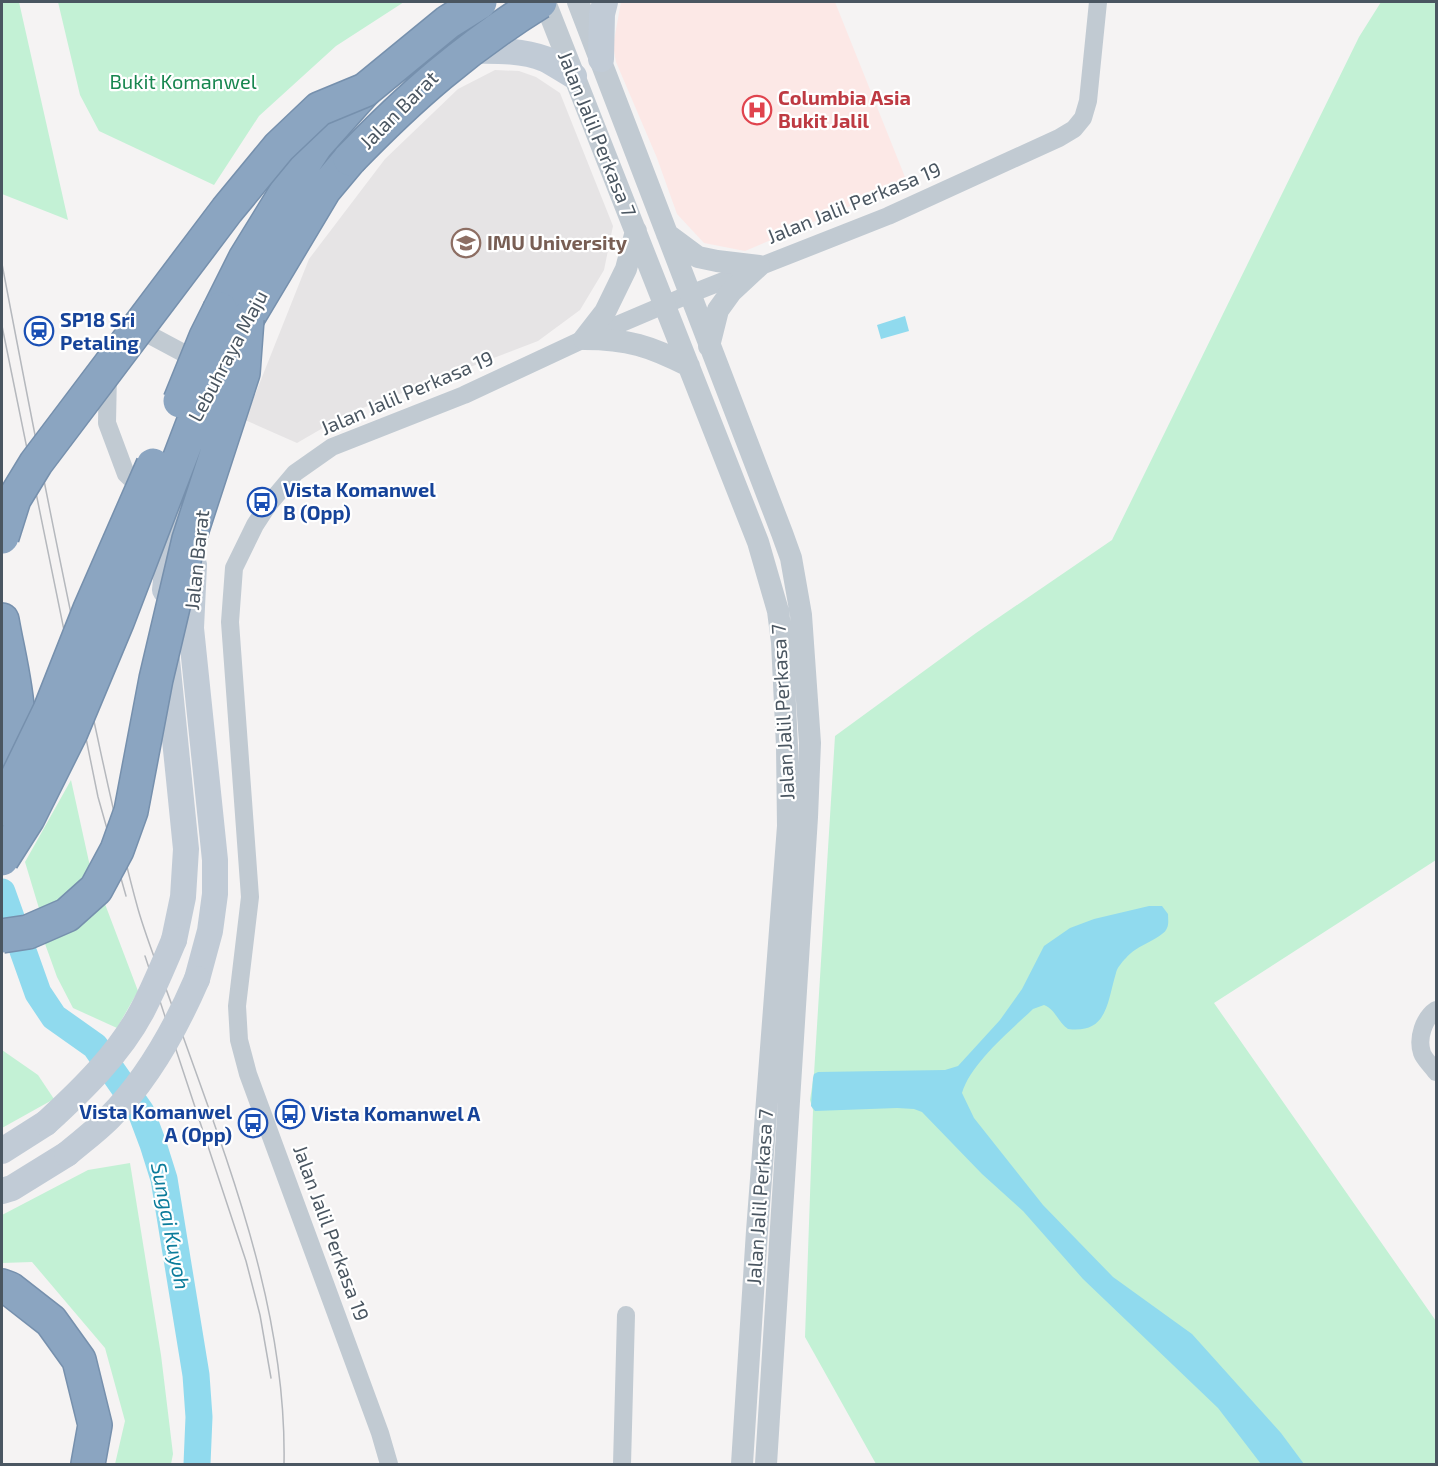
<svg xmlns="http://www.w3.org/2000/svg" width="1438" height="1466" font-family="'Exo 2',sans-serif">
	<rect width="100%" height="100%" fill="#f5f3f3"/>
	<path fill="#e6e4e5" d="M495 70 519 71 536 77 560 93 613 226 604 270 580 310 538 341 347 414 297 443 245 420 309 259 385 159 458 89Z"/>
	<path fill="#fce8e6" d="M621 2H835L907 182 745 251 704 243 677 214 657 158 616 62 613 46Z"/>
	<path fill="#c3f1d5" d="M2 2H19L68 220 2 194Z
		M58 2H404L336 46 259 116 214 185 99 131 80 95Z
		M1381 2H1436V860L1214 1003 1436 1321V1464H876L805 1337 813 1110 810 1100 814 1074 835 736 976 633 1112 540 1359 37Z
		M71 780 91 871 75 894 41 915 25 862Z
		M105 904 138 991 117 1028 73 1008 57 977 44 941 69 932Z
		M2 1050 38 1075 54 1099 2 1128Z
		M130 1163 161 1355 173 1454 171 1464H115L125 1421 105 1348 32 1262 2 1263V1215L88 1170Z"/>
	<path fill="#90daee" d="M905 316 909 331 881 339 877 325Z
		M1149 906H1162L1168 914C1168 918 1169 924 1167 928 1164 938 1136 945 1126 958 1122 962 1117 968 1116 973 1107 1002 1108 1034 1068 1029 1058 1022 1055 1009 1044 1005L1033 1009C1010 1031 971 1063 962 1093L974 1118 1043 1205 1113 1277 1192 1334 1281 1433 1304 1464H1261L1218 1408 1083 1279 1023 1211 982 1174 922 1112 914 1109 897 1108 815 1111 811 1106 813 1078 814 1074 818 1072 945 1070 958 1066 1000 1020 1022 989 1044 946 1070 928 1094 919Z"/>
	<g fill="none" stroke-linecap="round" stroke-linejoin="round">
		<path stroke="#90daee" stroke-width="27" d="M2 892 38 993 54 1017 95 1046 141 1112 153 1144 164 1179 196 1375 199 1417 197 1464"/>
		<g stroke="#7690ad" stroke-width="36">
			<path id="motorway" d="M220 309 245 259 299 171 316 145 365 90
				M247 319 324 190 350 159
				M2 620C11 672 31 733 6 784
				M2 1286 10 1289 51 1321 79 1360 95 1425 88 1464"/>
		</g>
		<path stroke="#c1cad2" stroke-width="18" d="M131 325 204 364
			M108 372 107 423 126 474 147 494
			M1436 1010C1424 1018 1417 1038 1422 1053 1424 1059 1432 1066 1436 1072
			M389 1464 380 1433 248 1074 239 1040 237 1006 250 897 230 622 234 568 255 525 268 505 295 473 332 447 464 395 584 339 690 294 888 216 1059 138 1074 129 1083 118 1088 101 1098 2
			M622 1464 626 1315"/>
		<path stroke="#c1cad2" stroke-width="22" d="M545 2 758 542 778 611 782 642 787 746 788 826 757 1231 742 1464
			M578 2 782 533 791 558 801 615 810 743 807 817 766 1464
			M667 234 698 257 717 261 759 266
			M584 339 605 312 626 269 636 231
			M584 339C628 339 650 346 689 366
			M709 346 718 310 731 292 759 266"/>
		<path stroke="#c1cbd6" stroke-width="26" d="M463 51C491 51 519 49 545 59 555 64 565 71 574 76
			M601 59 602 14 605 2
			M194 565 191 628 215 860V894L210 931 197 979
			M165 590 175 495
			M167 660 186 849 183 897 174 940
			M2 1151 46 1123
			M2 1191 12 1188 67 1154"/>
		<use href="#motorway" stroke="#8ba5c1" stroke-width="33"/>
		<path stroke="#b5b8bd" stroke-width="1.5" d="M2 264C30 411 58 557 90 703 105 771 119 841 138 909 148 944 163 979 175 1014 227 1160 287 1308 284 1464
			M2 326 98 797 126 896
			M145 956 246 1261 260 1315 271 1378"/>
		<g stroke="#7690ad" stroke-width="36" stroke-linecap="butt">
			<path id="motorway-bridge" d="M350 159C411 96 466 48 540 2
				M180 401 206 337 220 309
				M2 537 14 499 36 463 227 210 279 147 319 109 365 90 448 22 480 2
				M2 809 50 710 90 609 153 465
				M2 859 28 818 71 732 117 622 205 392 243 326
				M2 936 28 932 67 915 96 889 117 850 131 811 156 679 189 539 243 373 247 319"/>
		</g>
		<path stroke="#c1cbd6" stroke-width="26" d="M46 1123C82 1090 119 1054 142 1011 154 988 164 964 174 940
			M67 1154C81 1142 96 1131 109 1118 148 1079 175 1030 197 979"/>
		<use href="#motorway-bridge" stroke="#8ba5c1" stroke-width="33"/>
	</g>
	<defs>
		<g id="hospital-ring" transform="scale(1.5)"><circle r="9.5" fill="#fff" stroke="#e0444e" stroke-width="1.5"/><path d="M-5-5h3v3.5h4V-5h3V5h-3V1.5h-4V5h-3Z" fill="#e0444e"/></g>
		<g id="university-ring" transform="scale(1.5)"><circle r="9.5" fill="#fff" stroke="#8d6e63" stroke-width="1.5"/><path d="M0-5L7-2L0 1L-7-2ZM-4 1L0 2.5L4 1V4Q0 6-4 4Z" fill="#8d6e63"/></g>
		<g id="station-ring" transform="scale(1.5)"><circle r="9.5" fill="#fff" stroke="#1a4fb4" stroke-width="1.5"/><path d="M-3-6H3Q5-6 5-4V2Q5 4 3 4L4.5 6H3L1.5 4h-3L-3 6H-4.5L-3 4Q-5 4-5 2V-4Q-5-6-3-6ZM-3.5-4v3h7v-3ZM-3.5 1v1.5H-2V1ZM2 1v1.5H3.5V1Z" fill="#1a4fb4"/></g>
		<g id="bus-ring" transform="scale(1.5)"><circle r="9.5" fill="#fff" stroke="#1a4fb4" stroke-width="1.5"/><path d="M-5-6H5V4H4V6H2V4H-2V6H-4V4H-5ZM-3.5-4V0h7V-4ZM-3.5 1.2v1.5H-2V1.2ZM2 1.2v1.5H3.5V1.2Z" fill="#1a4fb4"/></g>
	</defs>
	<g fill-rule="evenodd">
		<use href="#hospital-ring" x="757" y="110"/>
		<use href="#university-ring" x="466" y="243"/>
		<use href="#station-ring" x="39" y="331"/>
		<use href="#bus-ring" x="262" y="502"/>
		<use href="#bus-ring" x="290" y="1114"/>
		<use href="#bus-ring" x="253" y="1123"/>
	</g>
	<g text-anchor="middle" stroke-width="4.5" stroke-linejoin="round" paint-order="stroke">
		<g font-size="20" fill="#17864f" stroke="#fff">
			<text x="183" y="89">Bukit Komanwel</text>
		</g>
		<g font-size="20" font-weight="bold" fill="#be3a42" stroke="#fff" text-anchor="start">
			<text x="778" y="105">Columbia Asia<tspan x="778" dy="23">Bukit Jalil</tspan></text>
		</g>
		<g font-size="20" fill="#4a5661" stroke="#fff">
			<text transform="translate(399 110) rotate(-45)" y="7">Jalan Barat</text>
			<text transform="translate(597 134) rotate(68)" y="7">Jalan Jalil Perkasa 7</text>
			<text transform="translate(854 203) rotate(-22)" y="7">Jalan Jalil Perkasa 19</text>
			<text transform="translate(228 356) rotate(-62)" y="7">Lebuhraya Maju</text>
			<text transform="translate(407 393) rotate(-23)" y="7">Jalan Jalil Perkasa 19</text>
			<text transform="translate(197 560) rotate(-84)" y="7">Jalan Barat</text>
			<text transform="translate(783 712) rotate(-93)" y="7">Jalan Jalil Perkasa 7</text>
			<text transform="translate(760 1197) rotate(-86)" y="7">Jalan Jalil Perkasa 7</text>
			<text transform="translate(331 1233) rotate(70)" y="7">Jalan Jalil Perkasa 19</text>
		</g>
		<g font-size="20" font-weight="bold" fill="#785e54" stroke="#fff" text-anchor="start">
			<text x="487" y="250">IMU University</text>
		</g>
		<g font-size="20" font-weight="bold" fill="#164399" stroke="#fff" text-anchor="start">
			<text x="60" y="327">SP18 Sri<tspan x="60" dy="23">Petaling</tspan></text>
			<text x="283" y="497">Vista Komanwel<tspan x="283" dy="23">B (Opp)</tspan></text>
			<text x="232" y="1119" text-anchor="end">Vista Komanwel<tspan x="232" dy="23">A (Opp)</tspan></text>
			<text x="311" y="1121">Vista Komanwel A</text>
		</g>
		<g font-size="21" font-style="italic" fill="#0c7c9b" stroke="#fff">
			<text transform="translate(170 1226) rotate(79)" y="7">Sungai Kuyoh</text>
		</g>
	</g>
	<rect width="1438" height="1466" fill="none" stroke="#4a5661" stroke-width="6"/>
</svg>
